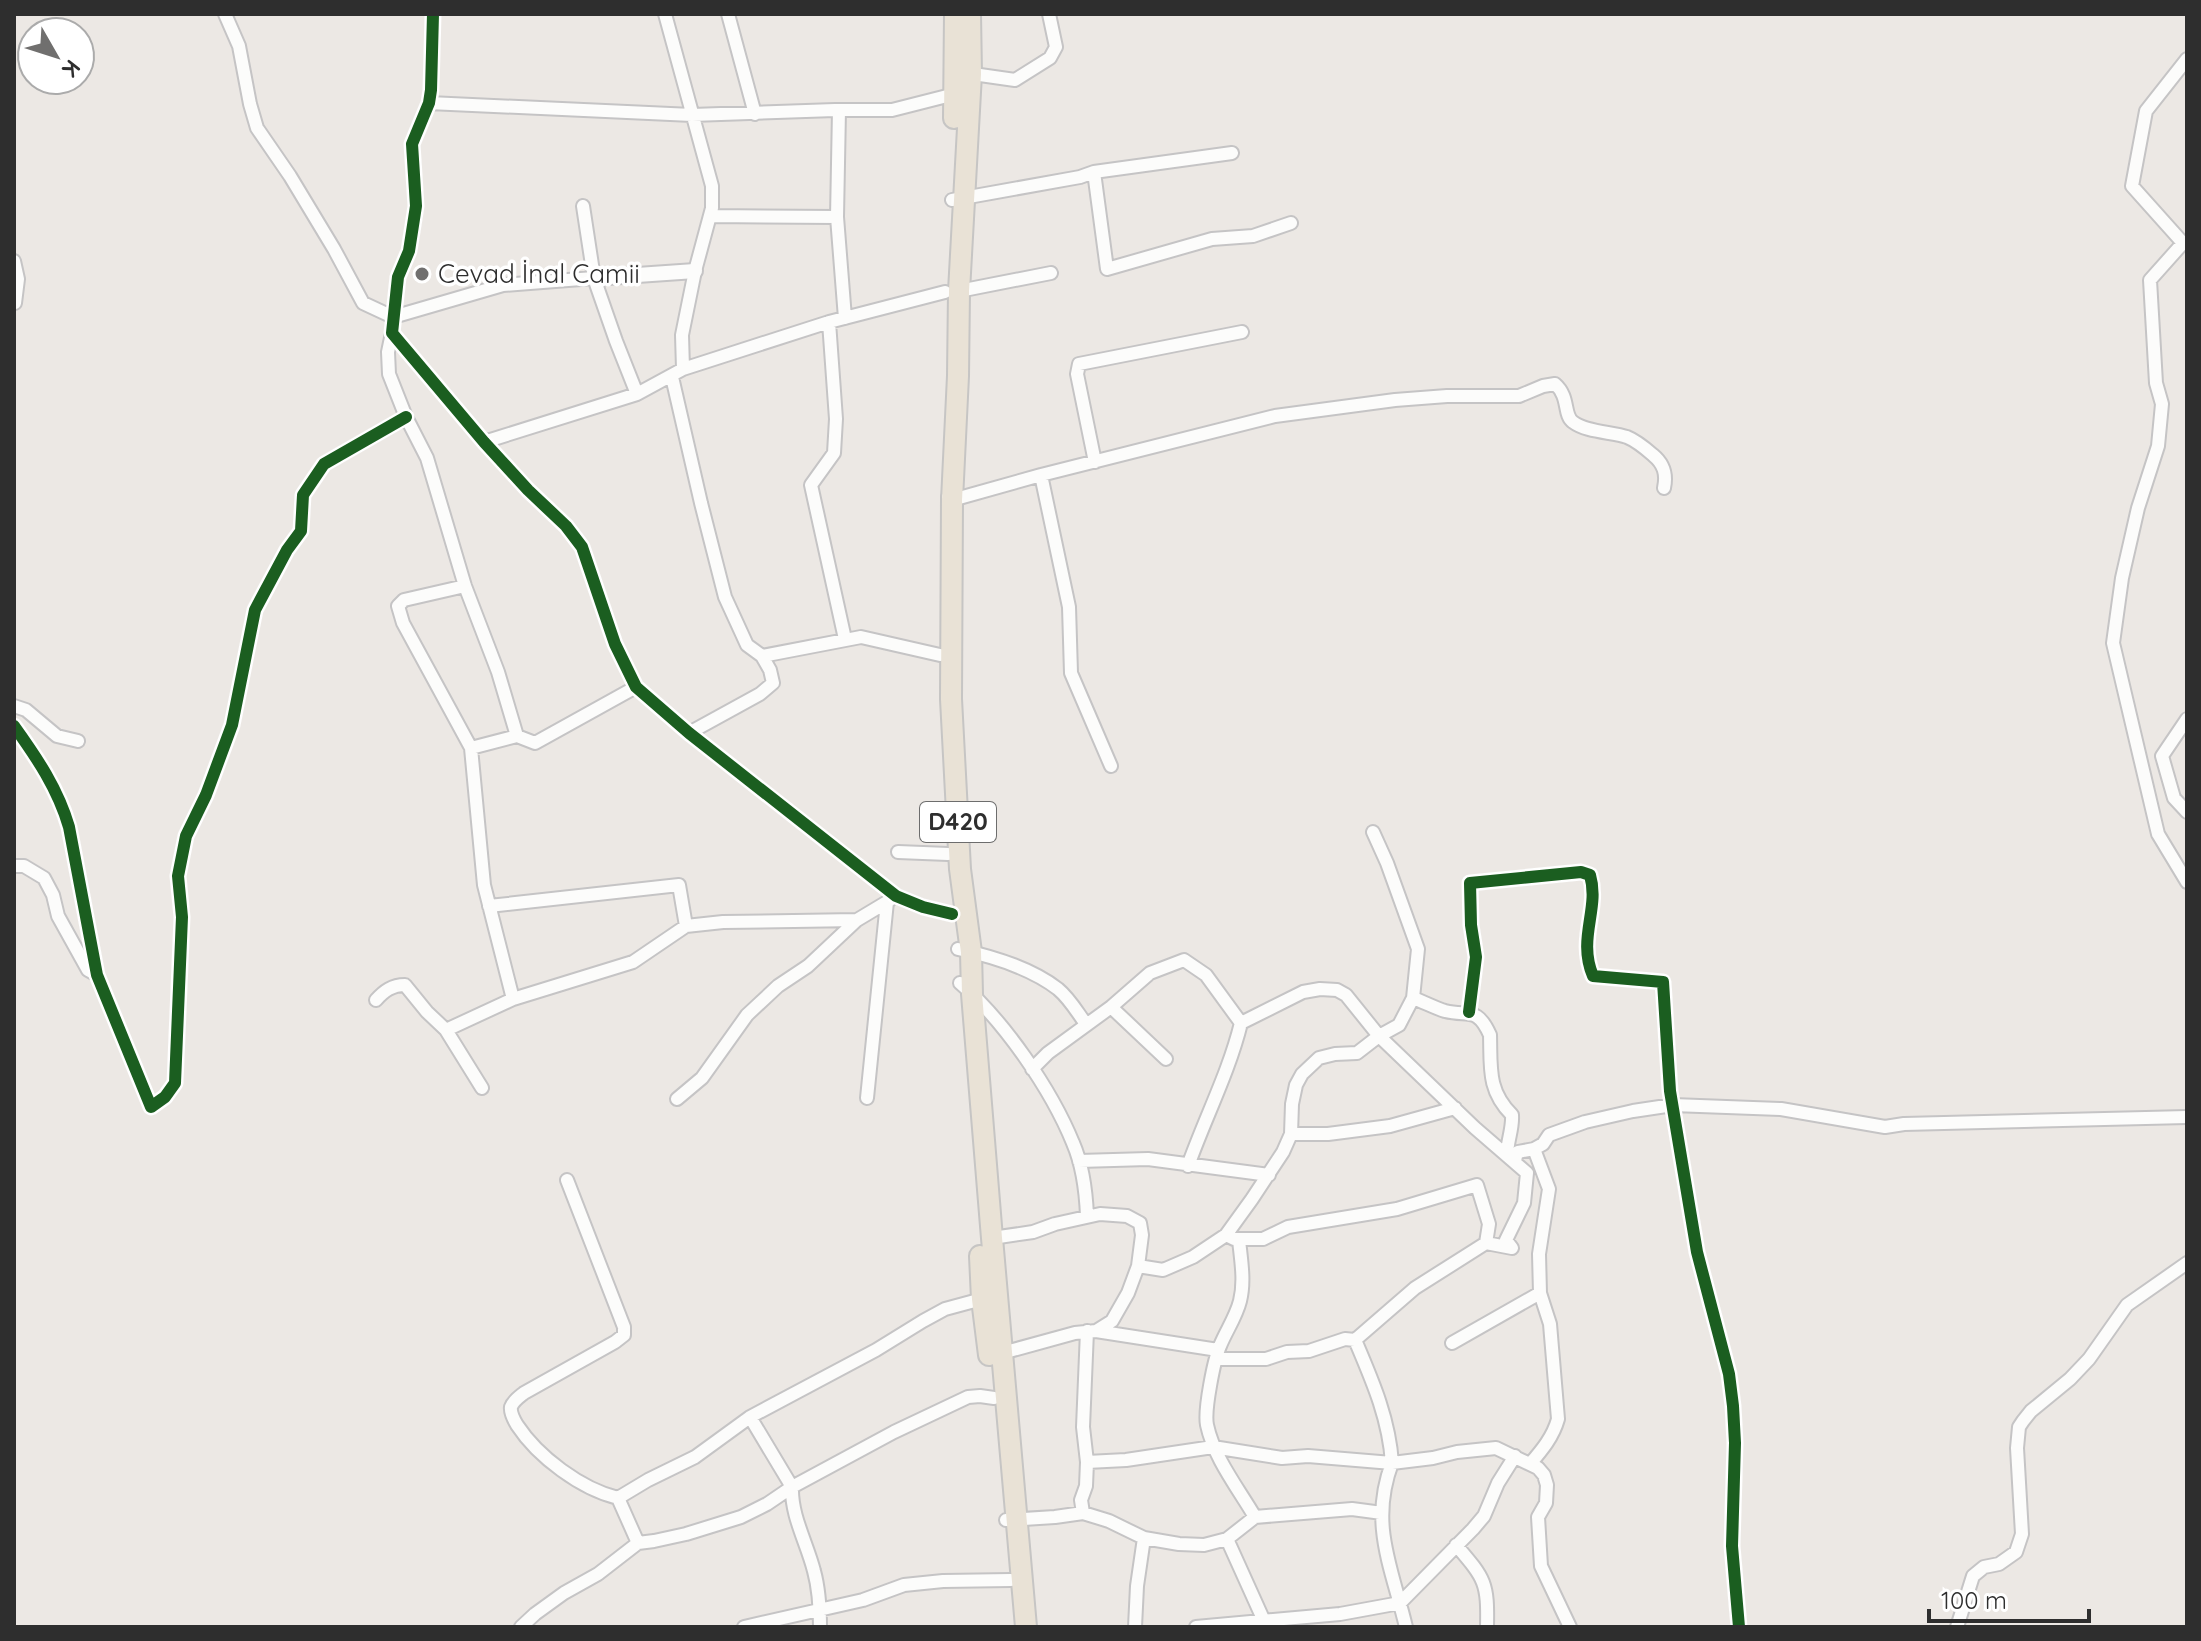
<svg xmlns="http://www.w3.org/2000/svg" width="2201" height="1641" font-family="Quicksand,sans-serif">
	<rect width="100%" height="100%" fill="#ece8e4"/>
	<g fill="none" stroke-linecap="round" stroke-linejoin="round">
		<g stroke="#c5c4c5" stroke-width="16">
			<path id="minor" d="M225 14 239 46 250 104 257 128 290 176 334 249 363 303 393 317 503 285 594 278
				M433 14 431 90 429 103 412 144 416 206 409 251 398 277 392 333 484 442 528 490 566 526 582 547 615 644 636 687 689 733 896 896 923 907 952 914
				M665 14 712 186V208L695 271 682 335 683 369
				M728 14 755 114
				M2187 59 2146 111 2132 186 2183 243 2150 280 2156 383 2162 404 2158 446 2138 508 2122 578 2113 643 2158 834 2187 882
				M966 73 1015 80 1050 58 1056 47 1049 14
				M429 103 692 115 835 110H892L955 94
				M839 110 837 217 845 318
				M1094 172 1107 269 1212 239 1253 236 1291 223
				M952 200 1080 177 1094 172 1232 153
				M583 206 594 278 616 341 637 394
				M710 216 837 217
				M14 261 18 279 15 303
				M959 291 1051 273
				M829 322 836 419 834 453 811 485 845 639
				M392 333 388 352 389 374 406 417 427 458 465 586 498 672 517 736
				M672 377 701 503 725 597 747 645 762 656 770 670 773 683 760 694 689 733
				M484 442 637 394 683 369 829 322 945 292
				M1095 462 1077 374 1079 364 1242 332
				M1041 475 1069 607 1071 673 1111 766
				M948 497 952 500 1041 475 1275 416 1395 400 1447 396H1519L1543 386 1555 384C1570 397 1563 415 1573 422 1586 432 1612 432 1627 437 1637 441 1645 448 1653 455 1664 464 1667 474 1664 488
				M465 586 404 600 398 606 403 623 471 748 484 885 513 999
				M762 656 861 637 940 655
				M14 706 26 710 57 736 78 741
				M2187 719 2162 756 2174 798 2187 812
				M14 726C37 758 58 789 69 827L97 975 151 1107 165 1097 175 1083 182 917 178 876 186 836 206 795 232 725 255 610 287 550 301 531 303 495 324 464 406 417
				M471 748 517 736 535 743 636 687
				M1373 832 1387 863 1418 949 1413 998
				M898 852 948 854
				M14 866H24L44 878 53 895 58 916 88 970 97 975
				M489 906 679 885 686 926
				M958 949C991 956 1031 968 1058 989 1070 999 1077 1012 1086 1024
				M960 983C1004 1021 1051 1089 1073 1143 1083 1166 1086 1191 1087 1216
				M376 1000C384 991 392 985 405 985L427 1012 446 1030 513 999 633 962 686 926 723 922 857 920 887 902
				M1111 1007 1166 1059
				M1469 1012 1476 957 1471 925 1470 883 1581 872 1590 875C1600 909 1577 938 1593 976L1663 982 1670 1091 1697 1252 1729 1374 1733 1406 1735 1443 1732 1546 1739 1627
				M446 1030 482 1088
				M1032 1069 1048 1053 1111 1007 1150 973 1184 960 1206 975 1241 1023
				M867 1098 887 902 890 900
				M677 1099 702 1078 747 1015 778 986 808 966 857 920
				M1291 1134H1328L1390 1126 1455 1108
				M1079 1161 1148 1159 1269 1175
				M1515 1161 1516 1156 1518 1152 1534 1149 1543 1144 1549 1135 1585 1122 1633 1111 1673 1105 1781 1109 1885 1127 1904 1124 2187 1117
				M1188 1166C1205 1118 1229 1072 1241 1023L1303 992 1320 989 1337 990 1346 995 1379 1036 1475 1128 1527 1173 1524 1203 1506 1240 1512 1248 1486 1243 1415 1288 1355 1340 1345 1339 1309 1351 1287 1352 1266 1359H1217
				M567 1180 624 1327V1335L615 1342 524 1393C519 1397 513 1401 511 1407 510 1413 514 1420 517 1425 538 1457 581 1489 618 1498L638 1543
				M1226 1235 1234 1239H1263L1288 1227 1397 1209 1477 1185 1489 1224 1486 1243
				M992 1238 1033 1232 1055 1224 1100 1214 1127 1216 1140 1223 1142 1235 1138 1266 1128 1293 1112 1321 1096 1331 1075 1333 1002 1353
				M1239 1240C1241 1260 1245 1281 1240 1301 1236 1317 1226 1331 1220 1346 1214 1360 1204 1410 1207 1425 1214 1458 1238 1488 1255 1517
				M1138 1266 1163 1270 1193 1257 1226 1235 1252 1199 1283 1152 1291 1134 1292 1104 1296 1085 1302 1074 1319 1058 1335 1054 1357 1053 1379 1036 1399 1025 1413 998C1424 1002 1435 1008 1445 1011 1469 1017 1477 1006 1490 1035 1491 1067 1487 1090 1512 1115 1513 1129 1507 1141 1507 1155
				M1096 1331 1218 1350
				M1452 1343 1540 1293
				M750 1417 792 1487 894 1432 968 1397 980 1396 994 1398
				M1087 1462 1126 1460 1213 1447 1282 1458 1308 1456 1392 1463C1389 1418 1372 1380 1355 1340
				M1530 1464C1542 1450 1553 1437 1558 1419L1550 1324 1540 1293 1539 1254 1549 1189 1534 1149
				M792 1487C791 1516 807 1543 814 1571 819 1589 820 1608 820 1627
				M618 1498 648 1480 695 1457 750 1417 876 1350 923 1321 945 1309 982 1299
				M1083 1513 1081 1500 1086 1486 1087 1462 1083 1427 1087 1331
				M1006 1520 1055 1517 1083 1513 1109 1521 1144 1538 1179 1544 1204 1545 1227 1539 1255 1517 1352 1509 1382 1513
				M1227 1539 1264 1621
				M1456 1545C1485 1579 1488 1582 1487 1627
				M521 1627 535 1614 564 1593 598 1574 638 1543 654 1541 686 1534 741 1517 767 1504 792 1487
				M744 1627 863 1600 904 1585 943 1581 1011 1580
				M1135 1627 1137 1586 1144 1538
				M1196 1627 1340 1614 1400 1603 1473 1529 1484 1516 1498 1483 1515 1456
				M1406 1627C1392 1568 1369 1524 1392 1463L1433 1458 1457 1452 1496 1448 1538 1468 1544 1475 1547 1485 1546 1503 1538 1517 1541 1566 1570 1627
				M1957 1627 1973 1576 1984 1567 1999 1564 2016 1552 2022 1534 2017 1448 2019 1427 2023 1421 2031 1411 2070 1379 2089 1359 2127 1305 2187 1263"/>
		</g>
		<g stroke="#c5c4c5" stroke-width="18">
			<path id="tertiary" d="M594 278 695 271"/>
		</g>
		<g stroke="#c6c5c4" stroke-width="24">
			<path id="trunk" d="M970 14 971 74 959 291 958 376 952 500 951 699 960 869 971 952 972 994 992 1238 1026 1627
				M954 118 955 14
				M980 1256 982 1299 989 1355"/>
		</g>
		<use href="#minor" stroke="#fcfcfb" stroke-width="12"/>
		<use href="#tertiary" stroke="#fcfcfb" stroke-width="14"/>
		<use href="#trunk" stroke="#e9e2d6" stroke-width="20"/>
		<g stroke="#fff" stroke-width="17">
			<path id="cycleway" d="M433 14 431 90 429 103 412 144 416 206 409 251 398 277 392 333 484 442 528 490 566 526 582 547 615 644 636 687 689 733 896 896 923 907 952 914
				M14 726C37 758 58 789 69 827L97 975 151 1107 165 1097 175 1083 182 917 178 876 186 836 206 795 232 725 255 610 287 550 301 531 303 495 324 464 406 417
				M1469 1012 1476 957 1471 925 1470 883 1581 872 1590 875C1600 909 1577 938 1593 976L1663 982 1670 1091 1697 1252 1729 1374 1733 1406 1735 1443 1732 1546 1739 1627"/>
		</g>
		<use href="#cycleway" stroke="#1b5e20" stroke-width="12"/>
	</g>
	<circle fill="#706f6e" stroke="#fff" stroke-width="3" cx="422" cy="274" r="8"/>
	<g text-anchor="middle" stroke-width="7" stroke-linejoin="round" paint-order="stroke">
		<rect fill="#fff" stroke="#6d6d6d" stroke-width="2" x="920" y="802" width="76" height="40" rx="6"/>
		<g font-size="24" font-weight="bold" fill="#2e2e2e">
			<text x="958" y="830">D420</text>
		</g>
		<g font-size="26" fill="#2e2e2e" stroke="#fff" text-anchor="start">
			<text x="438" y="283">Cevad İnal Camii</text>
		</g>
	</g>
	<rect width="2201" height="1641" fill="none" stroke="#2e2e2e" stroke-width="32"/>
	<g transform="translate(56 56) rotate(129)"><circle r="38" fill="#ffffff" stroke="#ababab" stroke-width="2"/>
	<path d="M0-6L14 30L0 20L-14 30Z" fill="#706f6e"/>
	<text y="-12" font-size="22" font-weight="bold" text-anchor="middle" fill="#2e2e2e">K</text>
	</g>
	<path d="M1929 1609v12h160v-12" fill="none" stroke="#2e2e2e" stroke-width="4"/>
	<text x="1941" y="1609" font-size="24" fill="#2e2e2e" stroke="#ffffff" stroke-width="6" paint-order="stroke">100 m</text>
</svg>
